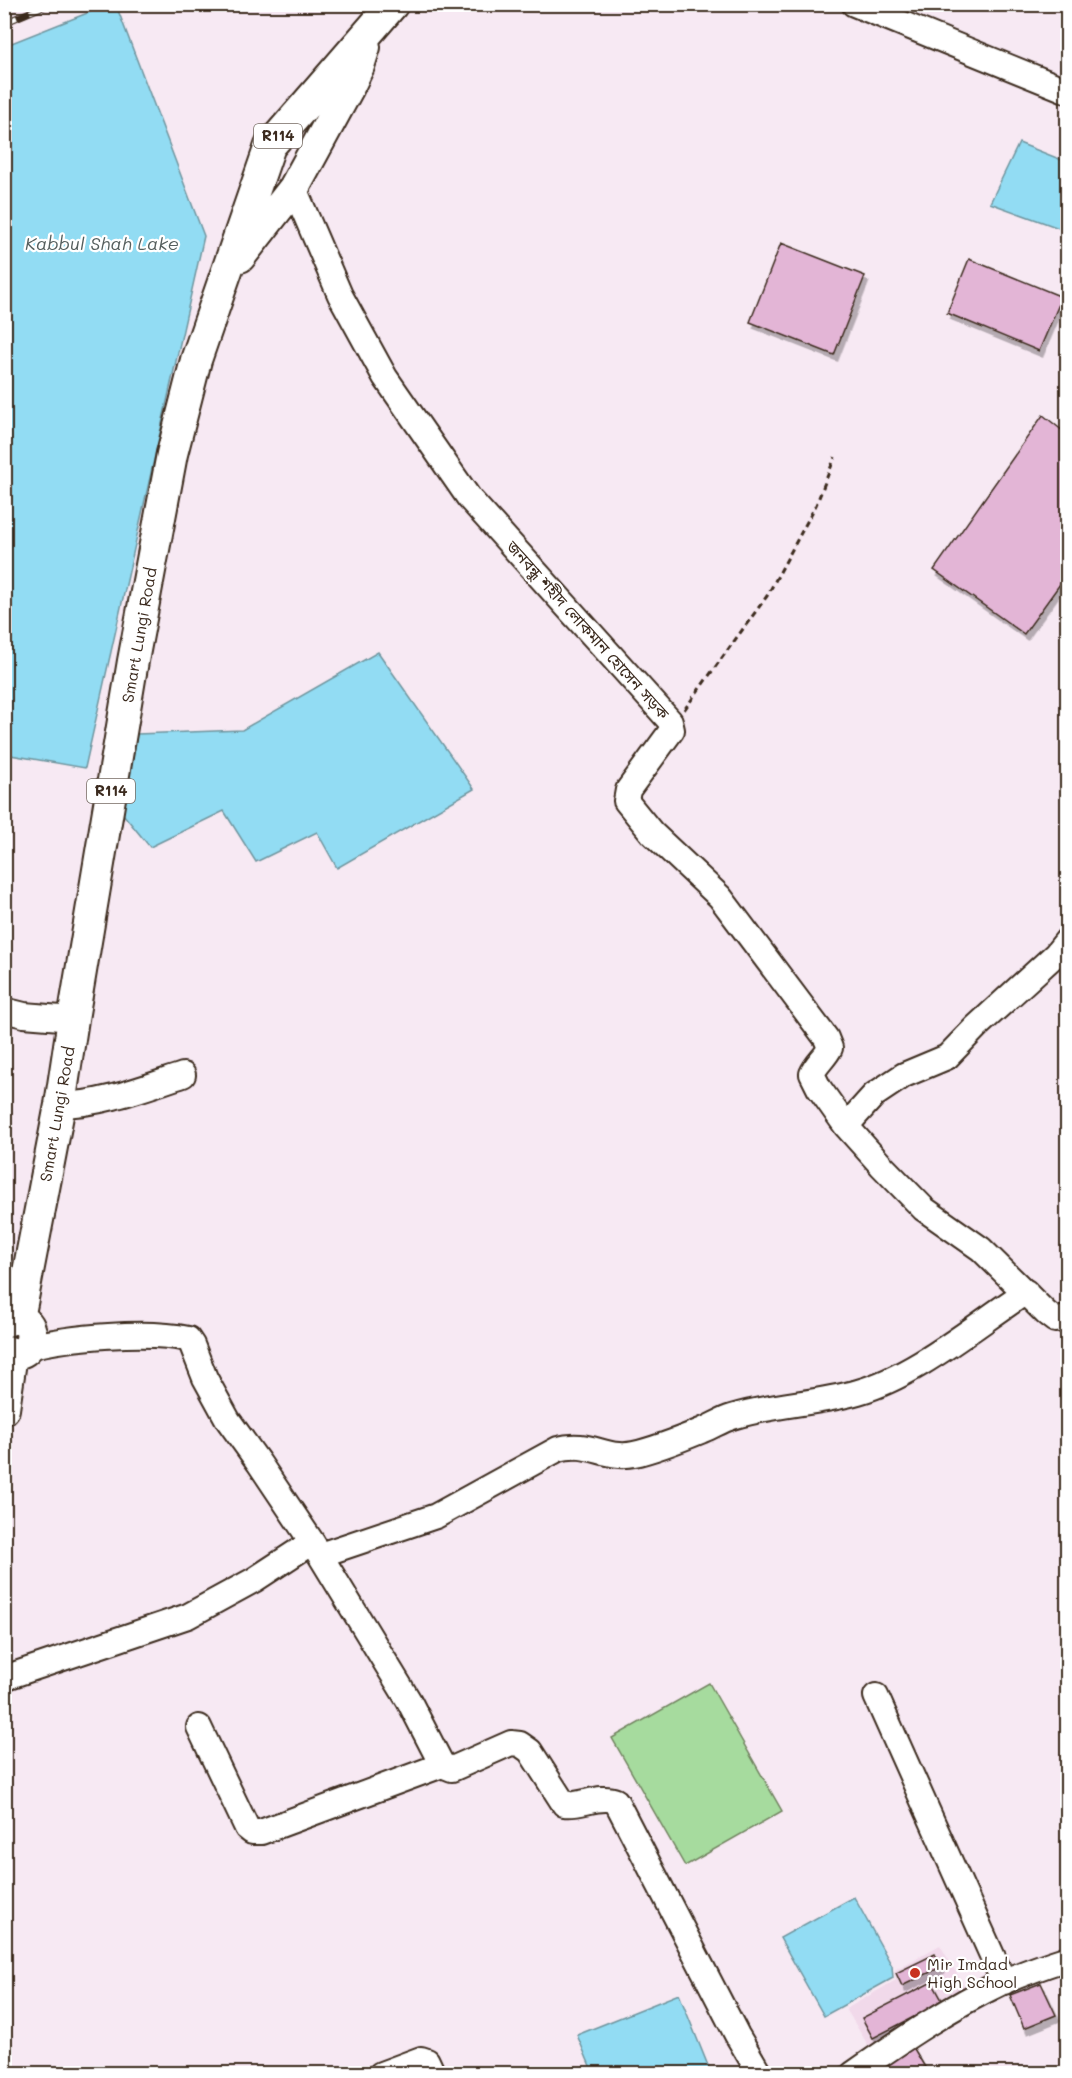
<svg xmlns="http://www.w3.org/2000/svg" width="1072" height="2078" font-family="Mali,'Noto Sans Bengali',sans-serif">
	<defs>
		<filter id="shadow"><feDropShadow dx="3.5" dy="6" stdDeviation="0" flood-color="#0004"/></filter>
	</defs>
	<rect width="100%" height="100%" fill="#f7e9f3"/>
	<filter id="ink" filterUnits="userSpaceOnUse"><feTurbulence type="fractalNoise" baseFrequency=".0167" numOctaves="2"/><feDisplacementMap in="SourceGraphic" scale="12" xChannelSelector="R" yChannelSelector="G"/><feConvolveMatrix kernelMatrix="1 2 1 2 8 2 1 2 1" color-interpolation-filters="sRGB"/></filter>
	<g filter="url(#ink)">
		<path fill="#f1d9ea" d="M940 1945 968 1993 871 2050 846 2009 896 1980 895 1970Z"/>
		<path fill="#a6db9e" stroke="#70825e" stroke-width="1.5" d="M709 1683 782 1811 685 1866 612 1738Z"/>
		<path fill="#92dcf3" stroke="#6f959e" stroke-width="1.5" d="M110 4 116 5 204 236 85 768 5 754 4 46Z
			M1019 143 1067 162V231L990 203Z
			M378 652 474 789 337 868 317 832 256 862 224 811 150 847 123 814 137 734 242 730Z
			M854 1897 892 1966 893 1978 824 2016 780 1938Z
			M679 1994 711 2073H593L577 2035Z"/>
		<path fill="#e3b5d6" stroke="#3b2a1e" stroke-width="1.5" filter="url(#shadow)" d="M781 243 865 276 834 355 750 322Z
			M969 259 1062 297 1039 351 947 313Z
			M1043 415 1068 435V573L1024 634 934 570Z
			M935 1954 941 1967 902 1986 896 1973Z
			M932 1982 943 2002 873 2038 862 2018Z
			M1041 1983 1056 2015 1024 2028 1010 1995Z
			M913 2047 929 2074H889L883 2064Z"/>
		<g fill="none" stroke-linecap="round" stroke-linejoin="round">
			<g stroke="#3b2a1e" stroke-width="28">
				<path id="minor" d="M854 4 1068 91
					M294 188 340 295 385 377 469 498 670 721 672 730 628 790 626 801 652 833 720 897 826 1038 830 1048C825 1058 816 1064 812 1074L819 1088 846 1126 881 1165 924 1209 981 1249 1046 1313 1055 1320 1068 1318
					M4 1010 24 1015 73 1019
					M60 1105C103 1104 143 1088 183 1075
					M846 1126 874 1095 904 1075 947 1057 976 1027 1056 954 1068 939
					M29 1347C69 1337 148 1330 188 1339L192 1345 205 1378 228 1420 259 1463 312 1542 409 1701 442 1765 452 1769 511 1743 520 1744 530 1751 564 1804C580 1807 600 1794 616 1801L737 2035 760 2074
					M320 1555 436 1516 558 1449C589 1440 606 1460 634 1454 657 1449 681 1439 703 1430 713 1426 722 1420 732 1417 773 1404 816 1404 858 1392 916 1376 975 1325 1026 1292
					M4 1678 188 1616 254 1580 312 1542
					M876 1696 1004 1982
					M199 1727 247 1828 252 1832H261L442 1765
					M381 2074 421 2059 427 2061 433 2074
					M853 2074C900 2041 950 2007 1003 1982 1023 1973 1046 1965 1068 1958"/>
			</g>
			<g stroke="#3b2a1e" stroke-width="34">
				<path id="major" d="M240 257 294 188 349 87 359 66 365 47
					M19 1319 60 1105 73 1019 133 661 172 454 196 360 270 146 393 4
					M4 1322C41 1304 40 1368 4 1350
					M4 1409 12 1354"/>
			</g>
			<path stroke="#3b2a1e" stroke-width="3" stroke-dasharray="6 4.5" stroke-linecap="butt" d="M684 710 767 596 816 505 835 457"/>
			<use href="#minor" stroke="#fff" stroke-width="24"/>
			<use href="#major" stroke="#fff" stroke-width="30"/>
			<g stroke="#3b2a1e" stroke-width="7">
				<path id="rail" d="M4 9 14 4
					M4 23 49 4"/>
			</g>
			<use href="#rail" stroke="#fff" stroke-width="4.5" stroke-dasharray="14" stroke-linecap="butt"/>
		</g>
	</g>
	<circle fill="#c8321e" stroke="#fff" stroke-width="2" cx="915" cy="1973" r="6"/>
	<g text-anchor="middle" stroke-width="4.5" stroke-linejoin="round" paint-order="stroke">
		<g fill="#fff" stroke="#766a62" stroke-width="1.5">
			<rect x="254" y="124" width="48" height="24" rx="4.5"/>
			<rect x="87" y="779" width="48" height="24" rx="4.5"/>
		</g>
		<g font-size="15" font-weight="bold" fill="#3b2a1e">
			<text x="278" y="141">R114</text>
			<text x="111" y="796">R114</text>
		</g>
		<g font-size="16" fill="#3b2a1e" stroke="#fff">
			<text transform="translate(588 630) rotate(48)" y="6">জনবন্ধু শহীদ লোকমান হোসেন সড়ক</text>
			<text transform="translate(139 635) rotate(-80)" y="6">Smart Lungi Road</text>
			<text transform="translate(57 1114) rotate(-80)" y="6">Smart Lungi Road</text>
		</g>
		<g font-size="16" fill="#3b2a1e" stroke="#fff" text-anchor="start">
			<text x="927" y="1970">Mir Imdad<tspan x="927" dy="18">High School</tspan></text>
		</g>
		<g font-size="18" font-style="italic" fill="#555f5e" stroke="#fff">
			<text x="102" y="250">Kabbul Shah Lake</text>
		</g>
	</g>
	<rect width="1072" height="2078" fill="none" stroke="#fff" stroke-width="24"/>
	<rect x="12" y="12" width="1048" height="2054" fill="none" stroke="#3b2a1e" stroke-width="2" filter="url(#ink)"/>
</svg>
